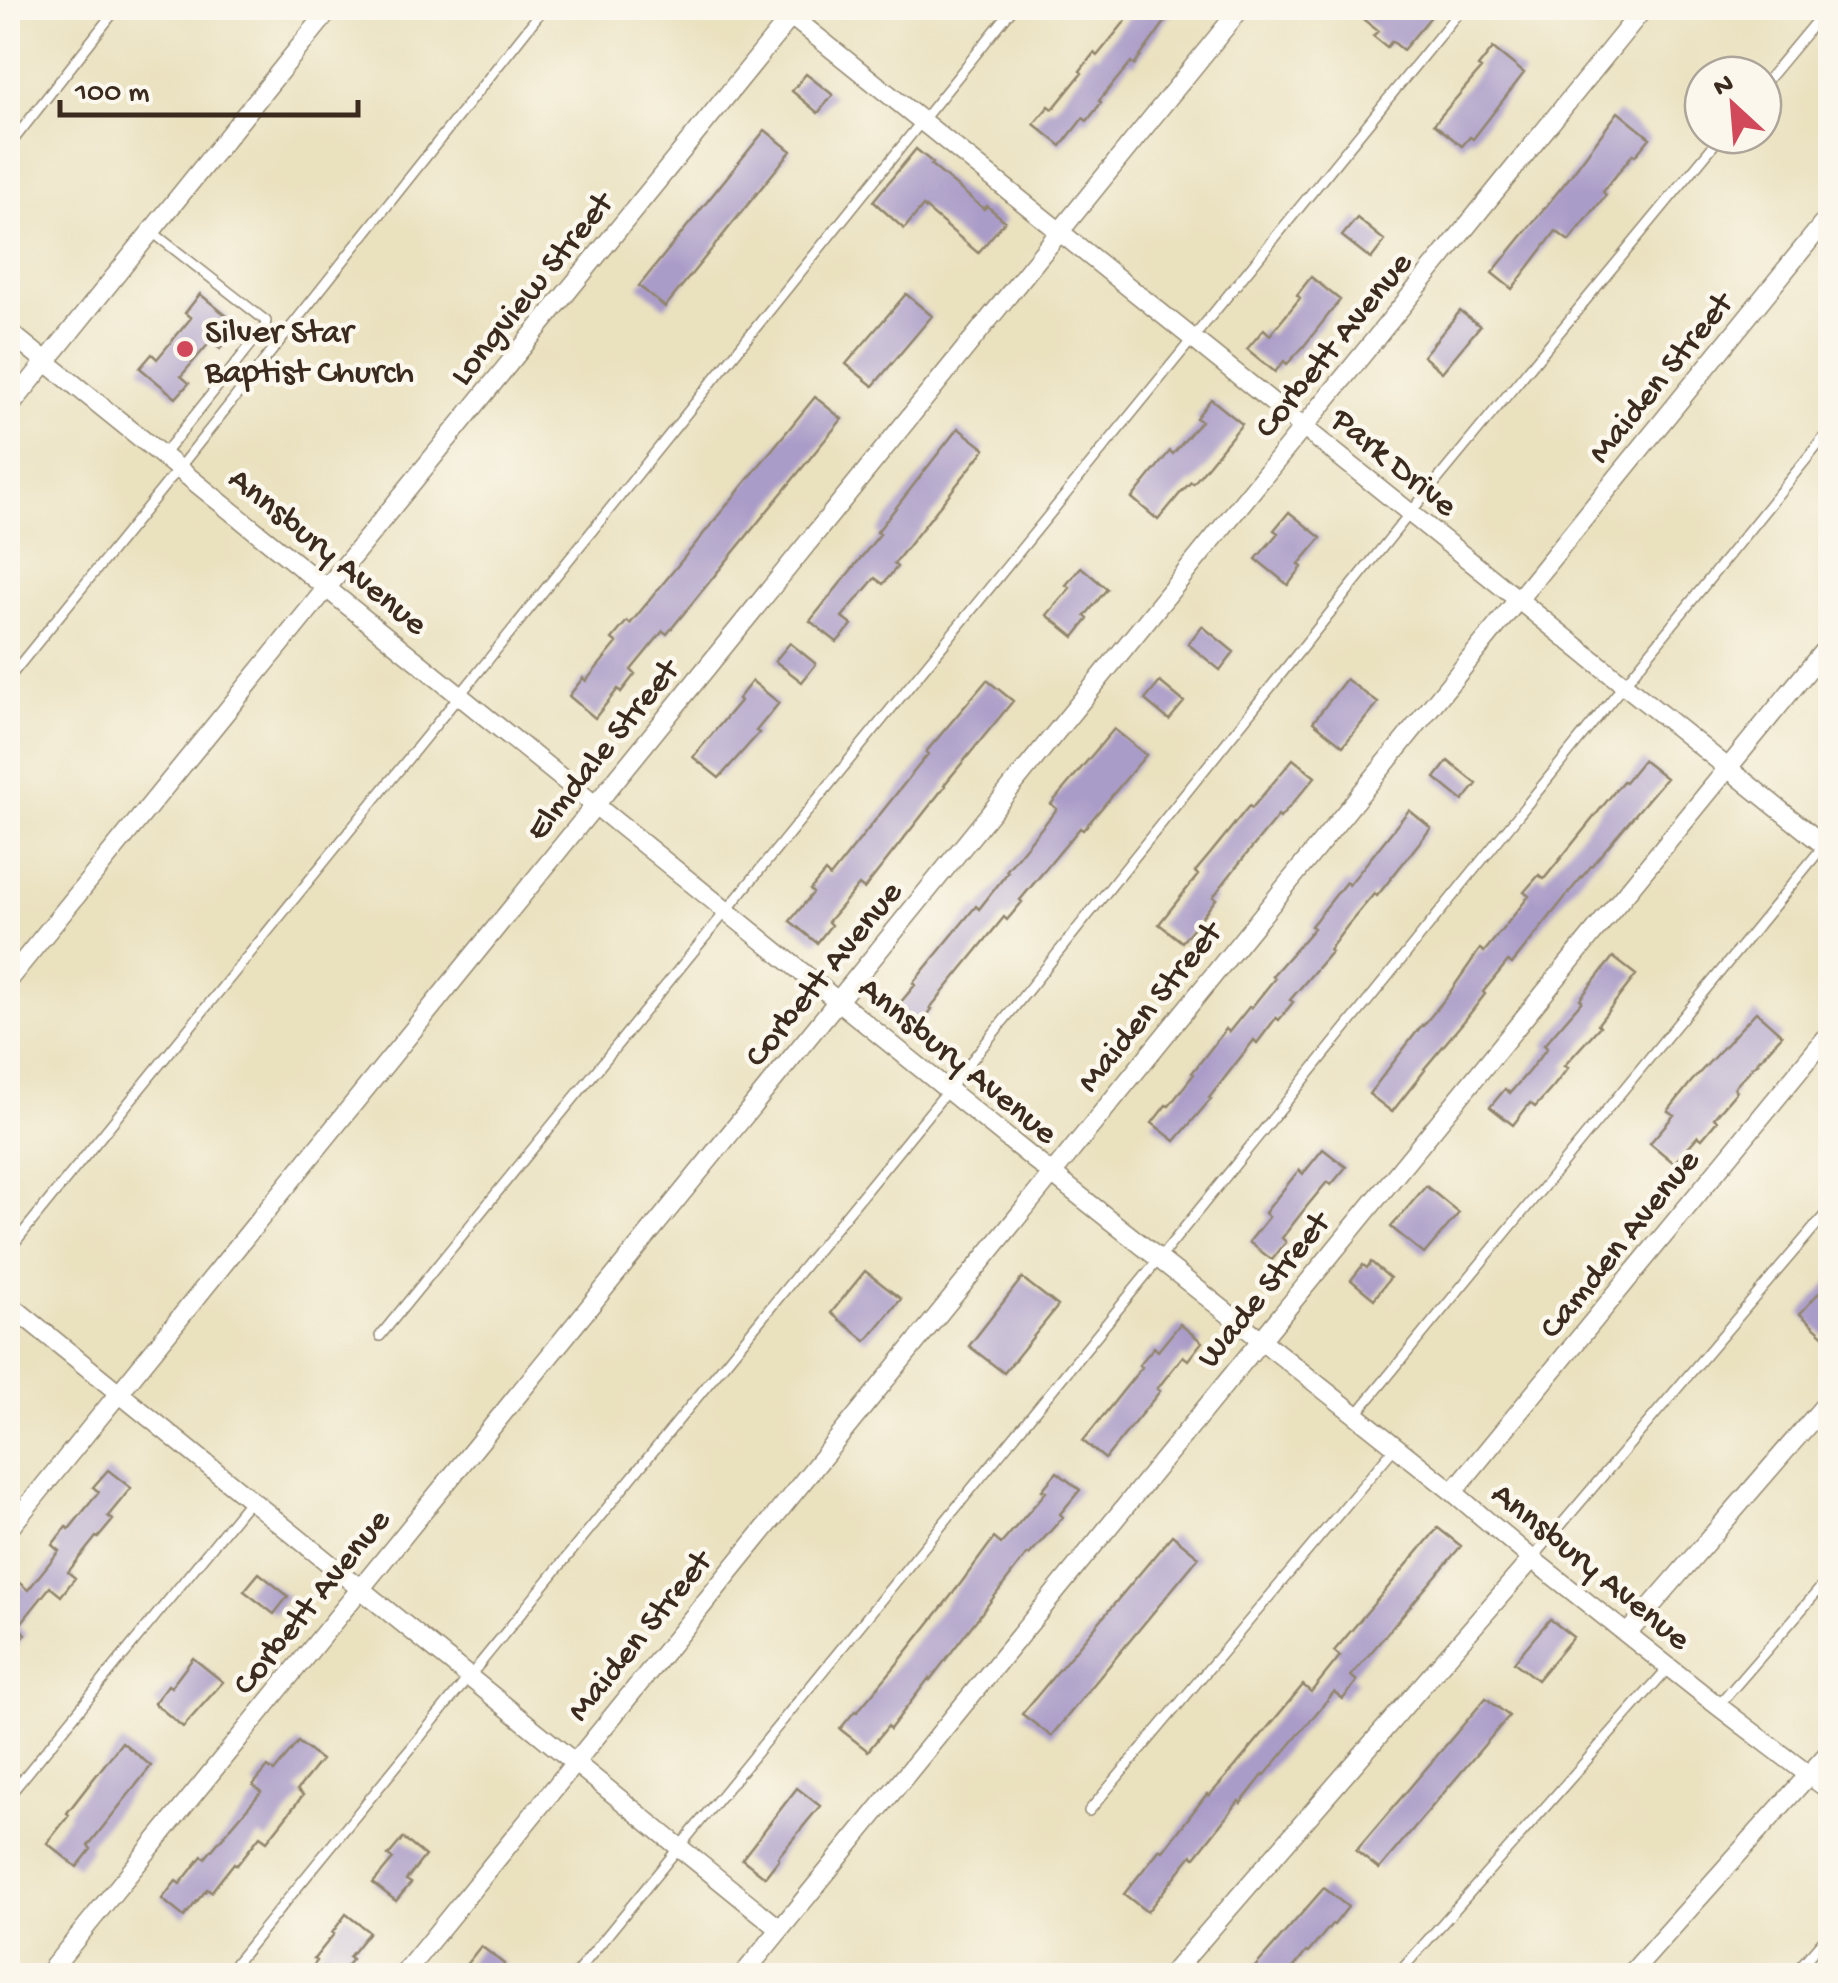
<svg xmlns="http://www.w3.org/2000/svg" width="1838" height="1983" font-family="'Gochi Hand',sans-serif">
	<rect width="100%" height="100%" fill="#fbf7ec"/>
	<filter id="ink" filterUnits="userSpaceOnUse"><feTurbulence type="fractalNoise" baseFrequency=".01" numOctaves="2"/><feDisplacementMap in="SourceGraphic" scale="20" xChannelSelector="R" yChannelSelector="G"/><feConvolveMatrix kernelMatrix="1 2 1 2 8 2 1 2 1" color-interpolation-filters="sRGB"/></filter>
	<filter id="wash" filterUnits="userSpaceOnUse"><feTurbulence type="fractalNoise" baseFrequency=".0048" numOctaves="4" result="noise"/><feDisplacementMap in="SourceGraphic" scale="40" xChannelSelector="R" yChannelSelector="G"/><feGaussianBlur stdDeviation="2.25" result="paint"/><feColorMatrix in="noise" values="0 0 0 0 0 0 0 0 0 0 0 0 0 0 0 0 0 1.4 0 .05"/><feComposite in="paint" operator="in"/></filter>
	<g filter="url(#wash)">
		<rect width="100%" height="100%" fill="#eae1bf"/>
		<g id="blocks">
			<path fill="#aa9cc8" d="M1136 8H1175L1134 65 1131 62 1099 101 1101 103 1087 121 1083 118 1061 146 1034 124 1049 106 1053 109 1082 73 1080 71 1094 53 1097 56Z
				M1349 8H1438L1403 50 1392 41 1387 47 1373 36 1378 31Z
				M1493 48 1524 73 1473 139 1470 137 1462 146 1434 124 1481 69 1478 67Z
				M806 74 833 95 818 113 792 91Z
				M1618 112 1650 138 1635 156 1633 154 1603 192 1606 195 1569 241 1556 231 1512 289 1492 273 1569 178Z
				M765 130 791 151 665 307 639 286Z
				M916 149 933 163 931 165 984 209 987 206 1005 221 978 253 923 206 904 229 873 201Z
				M1357 218 1385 241 1371 259 1342 236Z
				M1311 277 1340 300 1304 346 1287 364 1284 361 1275 372 1247 349 1264 329 1270 335 1300 298 1297 295Z
				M200 294 239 326 220 349 211 341 181 376 189 383 176 398 140 368 152 354 157 359 191 318 185 313Z
				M906 294 932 316 873 386 846 364Z
				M1460 311 1480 326 1442 372 1423 356Z
				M815 397 842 419 667 634 663 631 631 670 635 674 621 692 618 689 595 718 569 696 583 678 586 681 617 643 612 639 627 621 630 624Z
				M1211 399 1242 424 1193 484 1191 482 1182 491 1158 520 1132 498 1170 451 1173 454 1201 421 1196 418Z
				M958 428 985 449 894 564 897 567 883 584 875 578 842 617 852 625 837 642 810 621 880 534 877 532Z
				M1289 512 1321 538 1299 564 1302 567 1288 585 1256 559 1278 533 1274 530Z
				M1081 567 1107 589 1085 616 1088 619 1074 637 1047 615 1070 588 1066 585Z
				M1202 626 1234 652 1220 670 1188 644Z
				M790 643 816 664 802 682 775 661Z
				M1346 679 1378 703 1343 746 1313 722Z
				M987 680 1013 701 944 785 945 786 864 889 859 885 828 922 831 925 817 943 790 921 813 893 810 890 825 872 830 877 928 754 926 752Z
				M752 681 779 703 756 731 759 733 719 778 693 757 740 701 738 699Z
				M1160 682 1184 702 1169 720 1145 700Z
				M1114 729 1146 755 1083 830 1080 828 1020 900 1022 902 1007 920 1004 917 930 1008 932 1009 918 1028 895 1009 915 985 913 983 976 906 979 909 1008 872 1006 871 1057 809 1051 804Z
				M1293 759 1315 777 1280 818 1278 816 1237 866 1213 897 1216 899 1182 942 1159 924 1198 875 1195 872 1210 854 1249 806 1252 808Z
				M1643 760 1666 778 1571 890 1512 964 1508 961 1483 992 1485 994 1465 1020 1424 1069 1425 1070 1392 1112 1369 1094 1422 1025 1423 1026 1448 995 1480 949 1484 952 1510 920 1529 896 1524 892 1539 875 1544 879 1623 781 1625 782Z
				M1448 761 1477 784 1463 801 1435 778Z
				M1409 810 1431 828 1377 896 1374 894 1348 925 1329 950 1331 952 1290 1000 1293 1002 1279 1020 1276 1018 1257 1043 1254 1040 1209 1098 1211 1099 1175 1141 1152 1123 1166 1105 1169 1106 1194 1074 1192 1073 1226 1029 1229 1032 1249 1007 1251 1008 1275 978 1272 976 1314 928 1311 926 1331 901 1346 882 1349 885Z
				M1613 957 1636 975 1598 1024 1600 1026 1564 1066 1568 1068 1553 1087 1535 1107 1530 1103 1513 1125 1490 1107 1505 1089 1510 1093 1528 1072 1547 1048 1544 1045 1582 1001 1580 999Z
				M1756 1012 1782 1035 1734 1088 1737 1091 1714 1118 1717 1121 1702 1139 1698 1136 1674 1163 1650 1143 1674 1115 1668 1111 1691 1082Z
				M1323 1149 1346 1167 1331 1185 1327 1182 1307 1206 1282 1238 1286 1242 1272 1260 1249 1242 1269 1217 1265 1213 1279 1195 1299 1170 1303 1174Z
				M1426 1186 1459 1213 1424 1254 1391 1227Z
				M1371 1262 1390 1278 1374 1299 1351 1280 1363 1265 1367 1268Z
				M865 1271 901 1299 866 1341 831 1313Z
				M1022 1278 1058 1306 1004 1373 969 1346Z
				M1830 1280V1341L1800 1314Z
				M1180 1324 1202 1342 1188 1360 1183 1356 1157 1389 1160 1391 1105 1459 1083 1441 1142 1367 1139 1365 1154 1347 1158 1351Z
				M108 1470 131 1488 108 1516 113 1520 98 1538 96 1537 68 1572 75 1578 61 1596 50 1587 18 1627 26 1634 8 1657V1594L17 1581 28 1590 59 1551 52 1545 66 1527 69 1529 99 1492 93 1487Z
				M1057 1472 1080 1490 1060 1514 1063 1517 1029 1555 1027 1554 930 1680 929 1678 890 1729 888 1726 868 1751 840 1729 855 1711 857 1712 897 1664 961 1583 994 1538 1001 1544 1046 1492 1042 1490Z
				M1438 1528 1461 1546 1351 1676 1357 1681 1343 1699 1334 1692 1265 1775 1264 1774 1241 1803 1239 1801 1195 1857 1192 1855 1147 1912 1124 1894 1160 1849 1163 1851 1207 1794 1209 1796 1234 1768 1303 1685 1311 1692 1340 1656 1334 1651Z
				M1172 1535 1199 1557 1051 1736 1022 1714Z
				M259 1573 288 1596 274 1614 244 1591Z
				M1550 1619 1573 1637 1537 1680 1514 1662Z
				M193 1658 223 1682 183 1727 154 1703 168 1685 171 1687Z
				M1486 1698 1509 1716 1379 1869 1356 1851Z
				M122 1742 151 1766 88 1846 91 1849 77 1867 47 1843 69 1815 67 1813Z
				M298 1742 321 1760 297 1790 303 1795 267 1841 260 1836 237 1865 234 1863 211 1892 207 1889 184 1917 162 1899 176 1881 180 1884 202 1856 205 1858 261 1792 253 1785 268 1767 274 1772Z
				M797 1788 820 1806 778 1857 779 1859 765 1877 742 1859Z
				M403 1838 425 1856 406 1880 411 1883 396 1901 373 1883 393 1859 388 1856Z
				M1324 1888 1348 1907 1334 1925 1332 1924 1308 1953 1306 1952 1287 1976H1247Z
				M346 1914 369 1932 349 1957 352 1959 338 1976H305L317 1961 314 1959 334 1934 332 1933Z
				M481 1946 504 1964 494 1976H457Z"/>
		</g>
	</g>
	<g filter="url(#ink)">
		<use href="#blocks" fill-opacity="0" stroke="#92866e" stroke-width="2.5"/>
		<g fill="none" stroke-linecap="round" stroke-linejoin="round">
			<g stroke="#92866e" stroke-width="12">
				<path id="service" d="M1763 85 1827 8
					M8 147 117 8
					M151 231 266 321 265 327 163 455
					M8 679 179 468 544 8
					M8 1251 459 696 1013 8
					M380 1336 1462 8
					M1356 1415 1830 838
					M1532 1559 1830 1209
					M1718 1706 1830 1577
					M8 1797 250 1500
					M1089 1811 1395 1447
					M225 1976 948 1090 1410 513 1722 135
					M574 1976 1159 1259 1830 430
					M1396 1976 1669 1667
					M1792 1976 1830 1932"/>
			</g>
			<g stroke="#92866e" stroke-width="21">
				<path id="minor" d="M781 8 1830 850
					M8 331 1052 1174 1453 1492 1532 1559 1718 1706 1830 1791
					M8 409 331 8
					M8 980 798 8
					M8 1303 780 1929
					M1453 1492 1830 1033
					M8 1530 1241 8
					M1627 1634 1830 1399
					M46 1976 1644 8
					M402 1976 1830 215
					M742 1976 1830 643
					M1170 1976 1532 1559
					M1629 1976 1830 1751"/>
			</g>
			<use href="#service" stroke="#fff" stroke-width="9"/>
			<use href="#minor" stroke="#fff" stroke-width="18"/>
		</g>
	</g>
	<circle fill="#d1495b" stroke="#fbf7ec" stroke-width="4" cx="185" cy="349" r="10"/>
	<g text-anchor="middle" stroke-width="9" stroke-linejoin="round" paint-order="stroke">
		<g font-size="35" fill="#3b2a1e" stroke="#fbf7ec">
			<text transform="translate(529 287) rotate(-51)" y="12">Longview Street</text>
			<text transform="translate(1331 343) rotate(-51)" y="12">Corbett Avenue</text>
			<text transform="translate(1658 376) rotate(-51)" y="12">Maiden Street</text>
			<text transform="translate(1396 460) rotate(39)" y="12">Park Drive</text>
			<text transform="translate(330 549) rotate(39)" y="12">Annsbury Avenue</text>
			<text transform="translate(600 748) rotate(-51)" y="12">Elmdale Street</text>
			<text transform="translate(821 972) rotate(-51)" y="12">Corbett Avenue</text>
			<text transform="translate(1147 1005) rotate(-51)" y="12">Maiden Street</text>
			<text transform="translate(960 1058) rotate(39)" y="12">Annsbury Avenue</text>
			<text transform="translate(1617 1242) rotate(-51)" y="12">Camden Avenue</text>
			<text transform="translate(1261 1288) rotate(-51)" y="12">Wade Street</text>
			<text transform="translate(1593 1564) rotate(39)" y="12">Annsbury Avenue</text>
			<text transform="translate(309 1600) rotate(-51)" y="12">Corbett Avenue</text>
			<text transform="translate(637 1634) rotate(-51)" y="12">Maiden Street</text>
		</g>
		<g font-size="35" fill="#3b2a1e" stroke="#fbf7ec" text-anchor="start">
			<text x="205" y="341">Silver Star<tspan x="205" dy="40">Baptist Church</tspan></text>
		</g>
	</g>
	<rect width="1838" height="1983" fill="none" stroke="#fbf7ec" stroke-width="40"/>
	<g transform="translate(1733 105) rotate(334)"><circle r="48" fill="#fbf7ec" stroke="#aea59a" stroke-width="2.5"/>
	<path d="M0-8L18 38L0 25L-18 38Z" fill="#d1495b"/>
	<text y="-15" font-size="28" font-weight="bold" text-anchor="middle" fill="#3b2a1e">N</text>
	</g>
	<path d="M60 100v15h298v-15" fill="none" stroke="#3b2a1e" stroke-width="5"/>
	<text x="75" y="100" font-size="30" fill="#3b2a1e" stroke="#fbf7ec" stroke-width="8" paint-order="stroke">100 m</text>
</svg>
